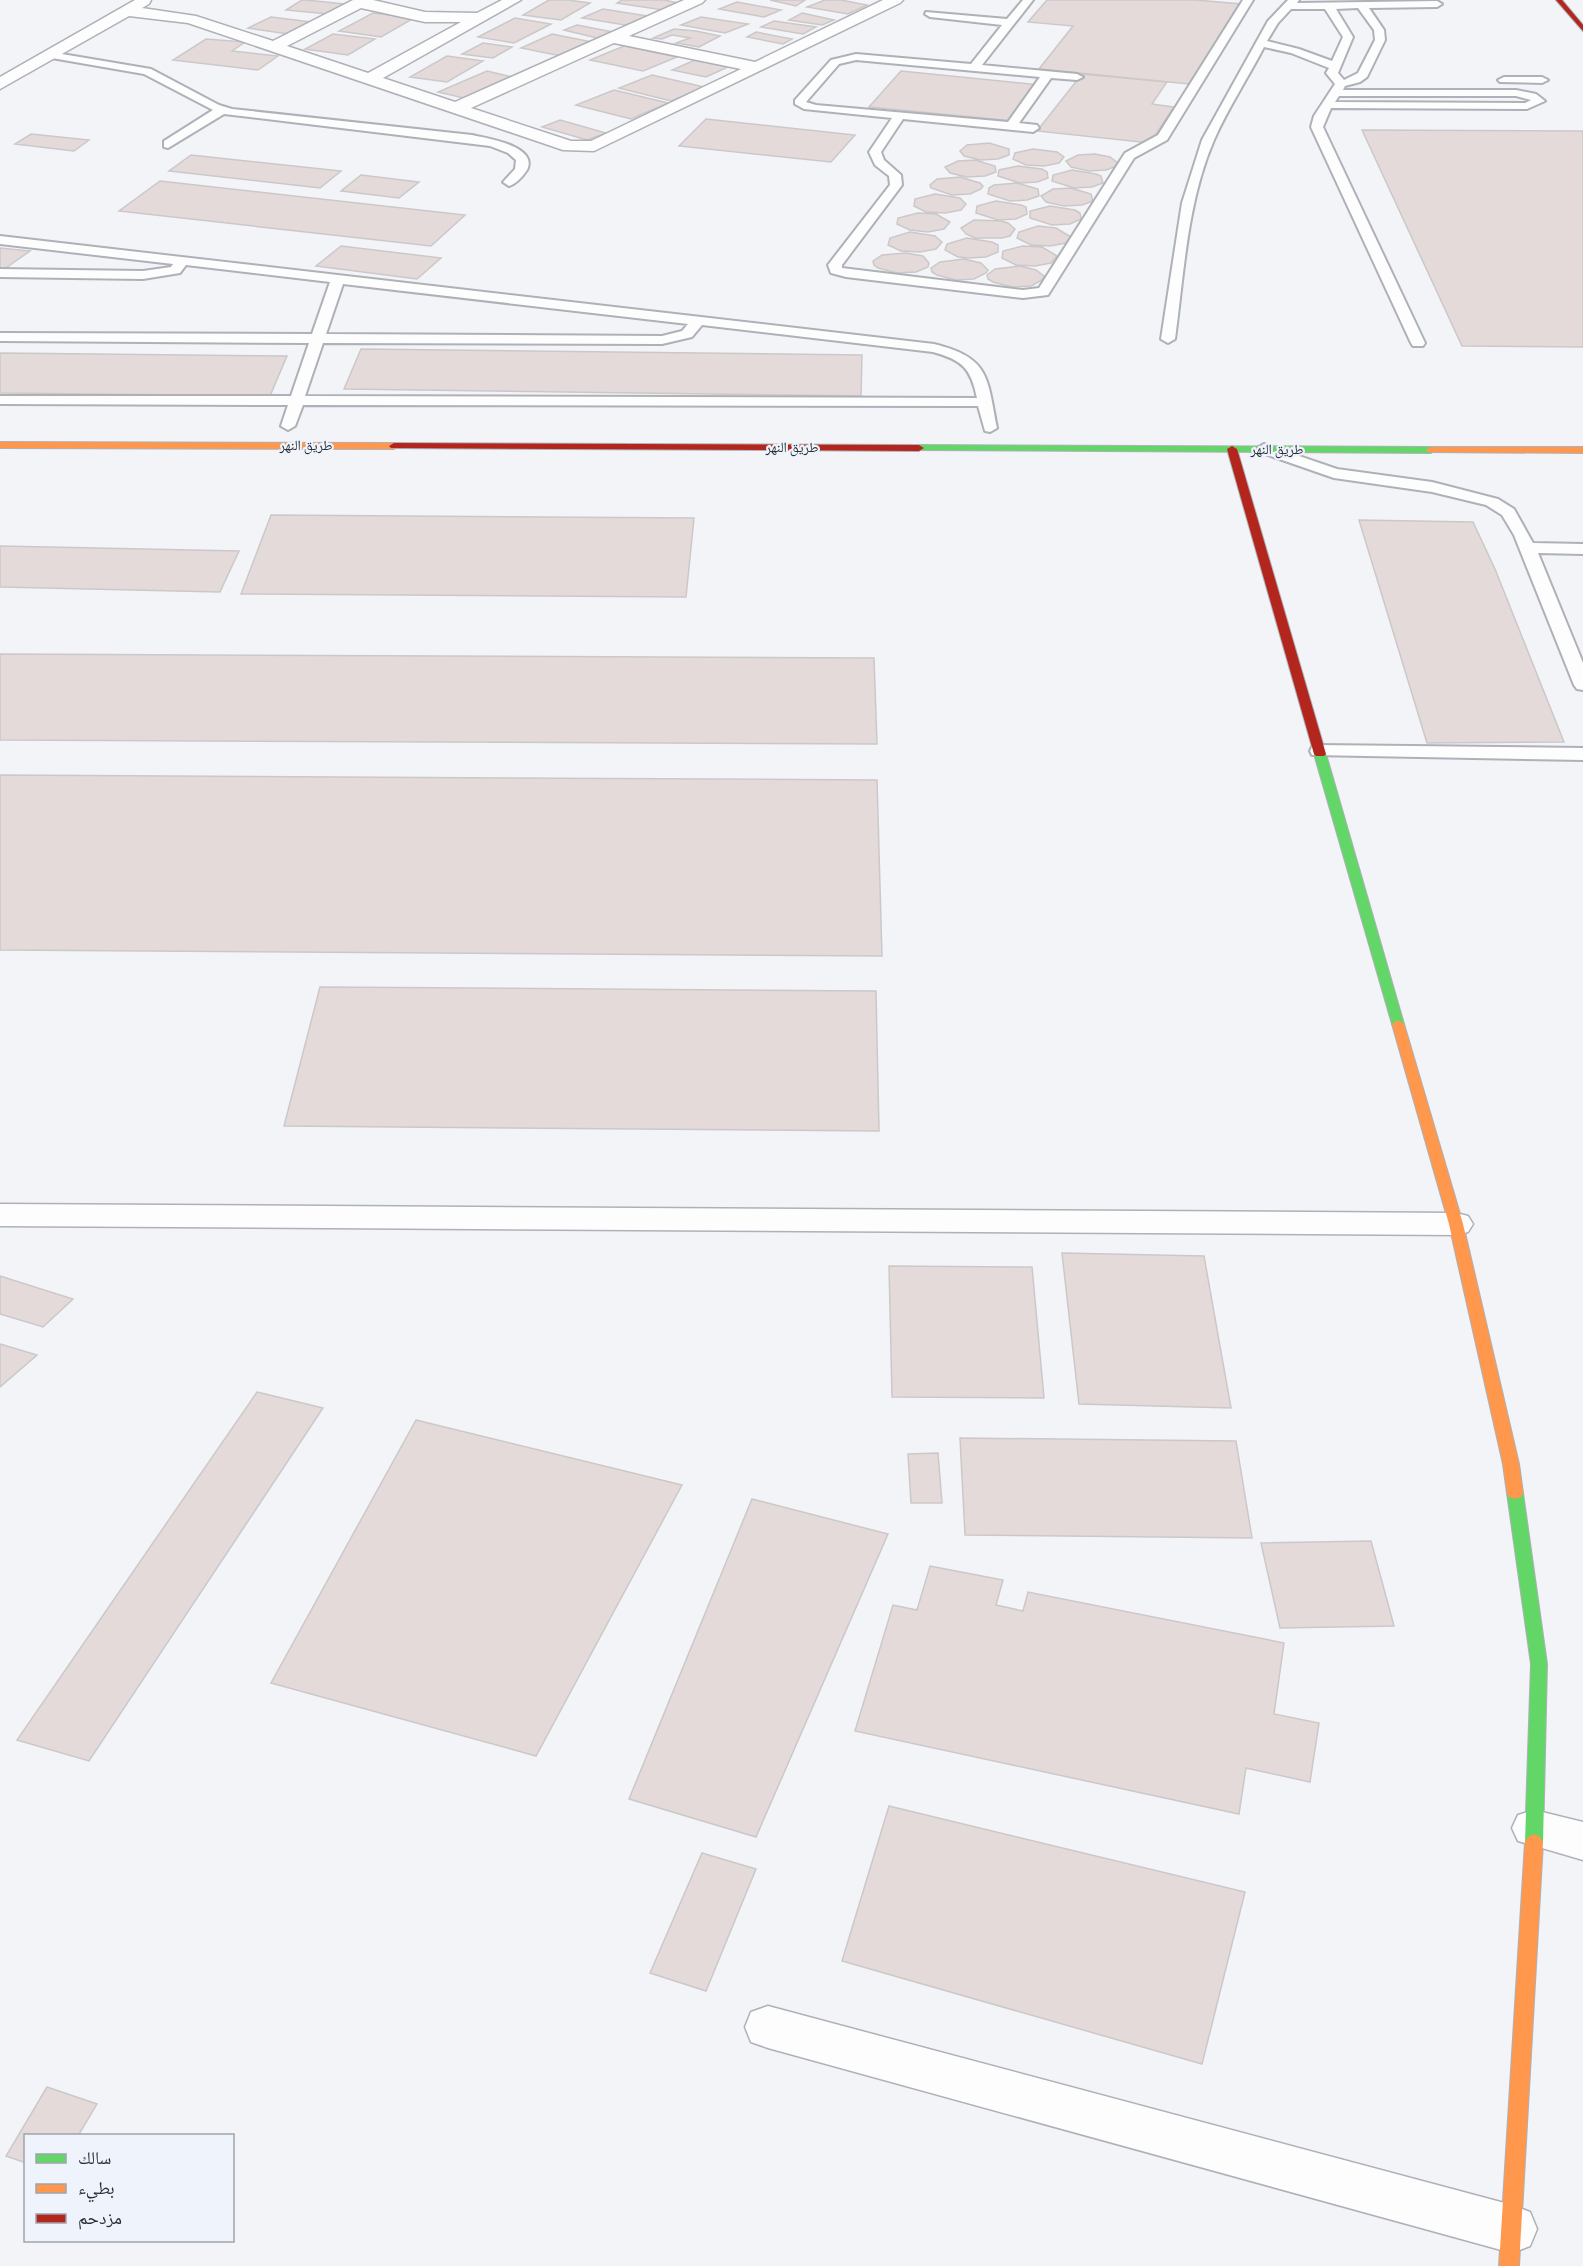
<svg xmlns="http://www.w3.org/2000/svg" width="1583" height="2266" font-family="'Source Sans 3','Noto Naskh Arabic',sans-serif">
	<rect width="100%" height="100%" fill="#f2f4f8"/>
	<path fill="#e3dad9" stroke="#ccc8c9" stroke-width="1.5" d="M302 0H306L345 4 328 14 286 10Z
		M549 0H568L590 3 561 20 523 15Z
		M622 0H664L679 3 663 10 617 3Z
		M770 0H805L796 6Z
		M825 0H841L867 5 848 14 807 7Z
		M1047 0H1196L1241 4 1189 84 1039 69 1073 26 1028 22Z
		M737 2 781 10 764 17 719 9Z
		M603 9 647 16 631 26 582 18Z
		M373 13 414 18 381 37 339 31Z
		M802 13 834 20 822 25 789 20Z
		M271 17 311 22 288 34 248 28Z
		M701 17 748 24 725 33 681 25Z
		M515 18 551 24 514 43 478 37Z
		M774 21 816 27 803 34 761 27Z
		M577 25 613 32 597 38 564 30Z
		M674 29 696 31 720 36 699 47 676 43 690 38 672 35 662 39 653 38Z
		M756 32 792 39 783 44 747 37Z
		M333 34 375 39 348 55 305 49Z
		M552 34 597 43 566 57 521 48Z
		M206 39 245 42 232 51 278 56 258 70 173 60Z
		M483 43 512 47 493 58 462 54Z
		M624 46 677 57 643 71 590 60Z
		M447 56 483 61 447 82 410 77Z
		M695 60 728 67 706 77 672 70Z
		M487 71 516 78 468 99 438 92Z
		M901 71 1040 85 1013 121 869 107Z
		M1082 74 1167 82 1152 104 1174 107 1150 143 1037 131Z
		M652 75 704 87 671 101 619 88Z
		M614 90 668 103 631 119 576 105Z
		M706 119 855 135 831 162 679 146Z
		M560 120 606 133 587 140 542 127Z
		M1362 130 1583 131V347L1462 346Z
		M31 134 89 140 74 151 15 144Z
		M989 143 1009 149V155L998 159 981 160 964 156 960 151 967 145Z
		M1033 149 1057 152 1064 157 1059 163 1044 166 1026 165 1013 159 1015 153Z
		M1095 154 1110 157 1118 163 1117 166 1106 170 1089 171 1071 167 1066 161 1078 155Z
		M191 155 341 171 320 188 169 171Z
		M975 160 995 166 996 172 985 176 967 177 950 173 945 167 958 161Z
		M1018 166 1042 169 1047 172 1048 178 1037 182 1020 183 998 176 999 170Z
		M1072 170 1096 174 1101 176 1103 183 1092 187 1074 188 1052 181 1053 175Z
		M361 175 419 182 399 198 341 191Z
		M960 177 980 183 983 186 981 189 970 194 952 195 931 188 930 185 937 179Z
		M160 181 465 215 431 246 119 211Z
		M1017 183 1038 189 1039 196 1027 200 1010 201 988 194 989 188 994 185Z
		M1071 188 1091 194 1093 201 1082 205 1064 206 1046 202 1041 196 1053 189Z
		M935 194 960 198 966 204 961 210 945 213 926 212 914 206 915 199Z
		M996 201 1021 205 1026 207 1027 214 1016 219 998 220 976 213 977 206Z
		M1050 206 1075 210 1080 213 1081 219 1070 224 1052 225 1030 218V211Z
		M918 213 936 214 950 222 944 229 928 232 910 230 897 224 898 218Z
		M974 220 1001 221 1008 223 1015 229 1010 236 1002 238H975L966 234 961 228Z
		M1038 226 1056 228 1071 237 1066 243 1050 246 1031 245 1017 238 1019 232Z
		M910 232 935 236 942 242 936 249 920 252 901 251 888 245 890 238Z
		M967 238 992 242 998 245V252L986 257 968 258 958 257 945 250 947 244Z
		M341 246 441 258 417 279 316 266Z
		M1023 246 1042 247 1057 256 1051 263 1035 266 1016 265 1002 258 1003 251Z
		M0 248 30 251 3 270 0 269Z
		M906 253 923 256 929 263 928 267 916 272 897 273 878 268 874 265 873 261 882 255Z
		M964 259 981 263 988 270 986 273 974 279 956 280 937 275 932 272 931 268 940 262Z
		M1020 266 1036 270 1044 276 1042 280 1031 286 1012 287 993 282 988 279 987 275 995 269Z
		M361 349 862 355 861 396 344 389Z
		M0 353 287 356 270 396 0 393Z
		M271 515 694 518 686 597 241 594Z
		M1359 520 1473 522 1495 569 1564 742 1427 743Z
		M0 546 239 551 220 592 0 587Z
		M0 654 874 658 877 744 0 740Z
		M0 775 877 780 882 956 0 950Z
		M320 987 876 991 879 1131 284 1126Z
		M1062 1253 1204 1256 1231 1408 1079 1404Z
		M889 1266 1032 1267 1044 1398 892 1397Z
		M0 1276 73 1299 43 1327 0 1314Z
		M0 1344 37 1355 0 1387Z
		M257 1392 323 1408 89 1761 17 1740Z
		M416 1420 682 1485 536 1756 271 1683Z
		M960 1438 1236 1441 1252 1538 965 1535Z
		M938 1453 942 1503H911L908 1454Z
		M752 1499 888 1534 756 1837 629 1799Z
		M1371 1541 1394 1626 1280 1628 1261 1543Z
		M930 1566 1003 1580 996 1605 1023 1611 1028 1592 1284 1643 1274 1714 1319 1723 1310 1782 1246 1768 1239 1814 855 1731 893 1605 917 1610Z
		M889 1806 1245 1892 1202 2064 842 1961Z
		M702 1853 756 1869 706 1991 650 1973Z
		M47 2087 97 2104 78 2136H26V2163L6 2156Z"/>
	<g fill="none" stroke-linecap="round" stroke-linejoin="round">
		<g stroke="#aeb1b7" stroke-width="4">
			<path id="lane" d="M1023 0H1033L982 65 1077 74 1083 77 1077 80 1051 78 1019 123 1037 125 1039 128 1033 132 903 119 881 152 884 160 901 175 902 185 842 265V268L1023 290 1039 288 1125 153 1158 135 1243 0H1253L1167 140 1134 158 1048 295 1023 298 846 277 831 273 828 265 890 185 889 176 875 165 869 152 892 118 804 109 795 104V100L831 60 856 54 971 64 1002 25 930 17 925 14 926 12 1007 19ZM856 60 1040 77 1008 122 816 105 806 102 839 64Z
				M1288 0H1299L1297 3 1437 1 1442 4 1437 7 1369 8 1384 30 1385 40 1367 77 1360 82 1345 86 1343 90H1516L1536 94 1545 101 1527 109 1331 108 1323 127 1425 343 1423 346H1413L1411 343 1311 127 1314 116 1335 84 1326 73 1329 68 1291 53 1264 47C1248 78 1228 108 1214 140 1187 202 1184 273 1175 339L1168 343 1161 339 1182 203 1202 140 1268 21ZM1358 8 1374 30 1375 40 1358 73 1344 80 1338 73 1353 37 1336 9ZM1291 9H1325L1343 37 1332 61 1299 49 1267 41 1278 23ZM1339 96H1516L1531 100 1525 103 1335 102Z
				M50 52 151 69 219 105 232 109 472 135C486 138 539 146 527 170 523 176 516 184 509 186L503 182 515 169 516 160 508 153 490 146 224 114 168 148 164 147V141L213 110 144 74 46 57 44 55Z
				M1504 77H1542L1548 80 1542 83 1500 82 1498 80Z
				M0 236 934 344C990 358 987 377 997 428L990 432 985 431 978 406 303 405 295 426 288 430 281 426 288 405 0 404V396H291L309 343 0 341V333L312 334 330 282 186 265 180 273 143 279 0 277V269L143 271 171 267 173 264 0 244ZM343 284 688 324 682 331 662 336 326 334ZM702 325 933 352C962 360 971 368 977 398L305 396 323 343 662 344 692 337Z
				M1264 444 1337 469 1432 482 1498 499 1514 509 1533 543 1583 544V554L1538 553 1583 663V690L1577 689 1574 685 1514 535 1502 515 1486 505 1432 492 1334 478 1259 452 1256 449Z
				M1319 745 1583 748V760L1312 755 1310 751 1312 747Z"/>
		</g>
		<g stroke="#aeb1b7" stroke-width="3">
			<path id="street" d="M135 0H151L149 4 142 8 196 16 273 41 353 0H373L425 12 477 13 502 0H521L383 78 455 102 684 0H705L702 3 629 36 755 62 883 0H903L900 3 594 151 563 150 188 23 129 16 0 89V77ZM361 8 425 22H461L368 73 287 46ZM614 43 741 69 591 141H571L471 108Z
				M0 1204 1456 1213 1468 1216 1473 1224 1468 1232 1456 1235 0 1226Z
				M1534 1810 1583 1822V1860L1518 1841 1512 1828 1518 1815Z
				M768 2006 1512 2205 1530 2212 1537 2229 1530 2246 1512 2253 768 2048 751 2042 745 2027 751 2012Z"/>
		</g>
		<g stroke="#aeb1b7" stroke-width="2">
			<path id="fast" d="M919 445 1431 447 1436 450 1431 453 916 450 914 448Z
				M1320 751 1326 754 1404 1024 1403 1027 1398 1028 1392 1024 1314 754Z
				M1515 1487 1521 1489 1523 1493 1547 1664 1543 1842 1540 1847 1534 1850 1528 1847 1525 1842 1531 1664 1507 1493 1509 1489Z"/>
		</g>
		<g stroke="#aeb1b7" stroke-width="2">
			<path id="slow" d="M0 442 394 443 399 446 394 449 0 448Z
				M1431 447H1583V453L1428 452 1426 450Z
				M1398 1020 1404 1024 1463 1224 1519 1464 1523 1493 1521 1497 1515 1499 1509 1497 1507 1493 1503 1464 1449 1224 1392 1024Z
				M1534 1834 1540 1837 1543 1842 1519 2266H1499L1525 1842 1528 1837Z"/>
		</g>
		<g stroke="#aeb1b7" stroke-width="2">
			<path id="jam" d="M1556 0H1562L1583 25V31Z
				M394 443 919 445 924 448 919 451 391 448 389 446Z
				M1232 446 1237 449 1326 754 1324 756H1316L1314 754 1227 449Z"/>
		</g>
		<use href="#lane" fill="#fdfdfe" fill-rule="evenodd"/>
		<use href="#street" fill="#fdfdfe" fill-rule="evenodd"/>
		<use href="#fast" fill="#63d668" fill-rule="evenodd"/>
		<use href="#slow" fill="#ff974d" fill-rule="evenodd"/>
		<use href="#jam" fill="#b3261e" fill-rule="evenodd"/>
	</g>
	<g text-anchor="middle" stroke-width="4.5" stroke-linejoin="round" paint-order="stroke">
		<g font-size="14" fill="#292e35" stroke="#eff3fb">
			<text x="306" y="450">طريق النهر</text>
			<text x="792" y="452">طريق النهر</text>
			<text x="1277" y="454">طريق النهر</text>
		</g>
	</g>
	<rect x="24" y="2134" width="210" height="108" fill="#eff3fb" stroke="#a0a4ac" stroke-width="1.5"/>
	<rect x="36" y="2154" width="30" height="9" fill="#63d668" stroke="#a0a4ac" stroke-width="1.5"/>
	<text x="78" y="2164" font-size="18" fill="#292e35">سالك</text>
	<rect x="36" y="2184" width="30" height="9" fill="#ff974d" stroke="#a0a4ac" stroke-width="1.5"/>
	<text x="78" y="2194" font-size="18" fill="#292e35">بطيء</text>
	<rect x="36" y="2214" width="30" height="9" fill="#b3261e" stroke="#a0a4ac" stroke-width="1.5"/>
	<text x="78" y="2224" font-size="18" fill="#292e35">مزدحم</text>
</svg>
